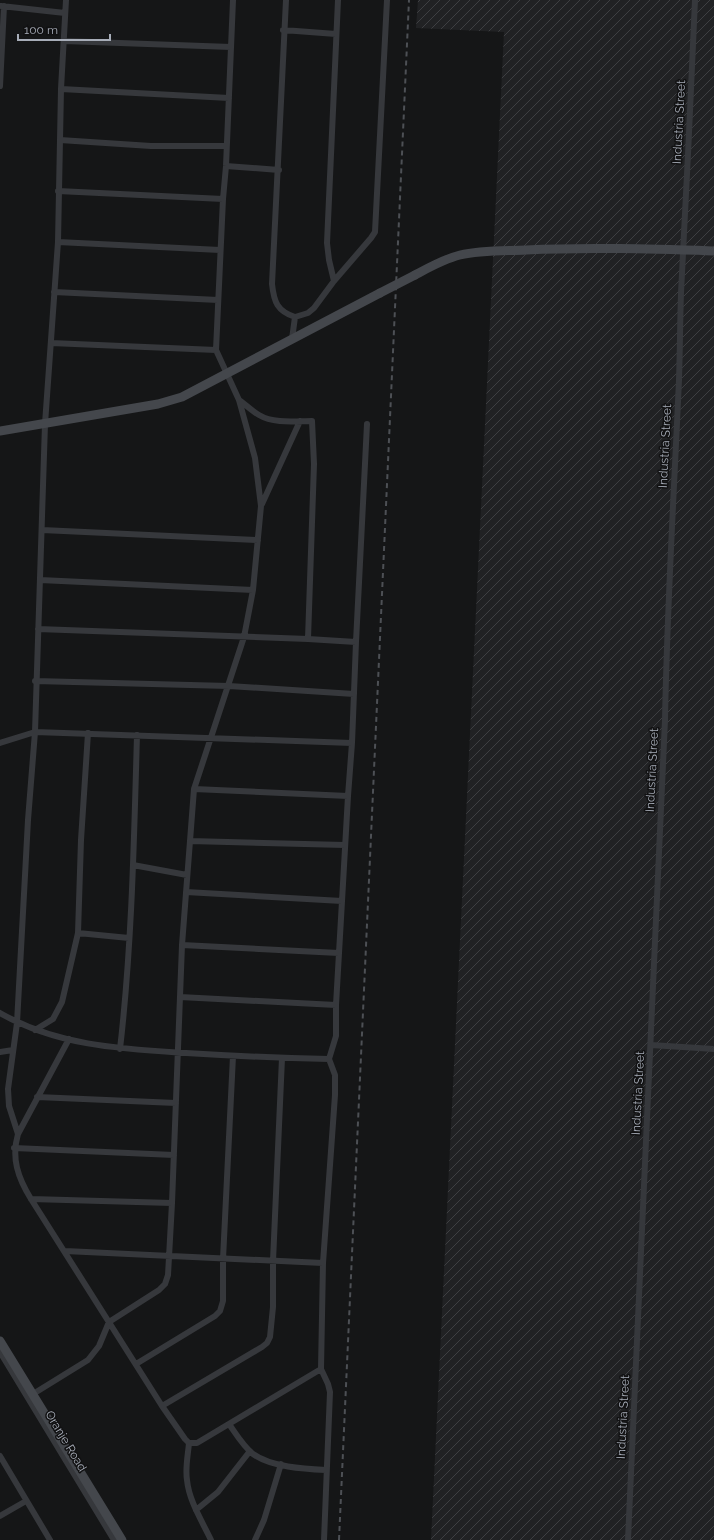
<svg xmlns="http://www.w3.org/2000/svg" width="714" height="1540" font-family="Raleway,sans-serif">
	<defs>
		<pattern id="industrial-furrows" width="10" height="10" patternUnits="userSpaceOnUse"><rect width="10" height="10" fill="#212224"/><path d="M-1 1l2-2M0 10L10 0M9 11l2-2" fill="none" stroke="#3e3f42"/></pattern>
	</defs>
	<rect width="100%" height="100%" fill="#151617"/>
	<path fill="url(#industrial-furrows)" d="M418 0H714V1540H431L504 32 416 28Z"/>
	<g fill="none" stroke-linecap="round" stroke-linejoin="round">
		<path stroke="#36383c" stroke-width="6" d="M286 0 272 284C274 302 277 311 295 317
			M1 6 65 13
			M283 30 336 34
			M64 41 231 47
			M0 86 4 6
			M61 89 229 98
			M60 140 151 146H226
			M226 166 279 170
			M58 191 223 199
			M58 242 220 250
			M334 281 329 260 327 243 338 0
			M54 292 218 300
			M292 339 295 317 308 313 314 308 334 281 371 238 375 232 387 0
			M51 343 216 350
			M239 400C246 405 252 411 259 415 274 424 296 421 312 421L314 464 308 639
			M262 504 300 421
			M42 530 258 540
			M40 580 253 590
			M38 629 308 639 356 642
			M35 681 229 686 354 694
			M88 733 81 840 78 933 129 938
			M0 743 35 732 352 743 356 642 367 424
			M194 789 348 796
			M190 841 345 845
			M133 865 187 875
			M186 892 342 901
			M182 945 339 953
			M180 997 336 1005
			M0 1013C58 1046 121 1049 186 1053 234 1056 282 1058 329 1059
			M35 1030 53 1019 62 1002 78 933
			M69 1039 18 1134C11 1158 18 1178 31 1199L162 1406 185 1439 189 1443H197L321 1369 323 1263 335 1095V1075L329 1059 336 1036V1005L342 901 348 796 352 743
			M651 1045 714 1049
			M120 1049C132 945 134 840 137 735
			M0 1052 13 1050
			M37 1097 176 1103
			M18 1134 9 1106 8 1089 17 1023 28 820 35 732 45 424 58 242 61 89 66 0
			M14 1148 174 1155
			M31 1199 172 1203
			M65 1251 323 1263
			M0 1352 114 1540
			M136 1364 215 1316 220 1311 223 1301V1259L233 1056
			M321 1369 328 1384 330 1392 324 1540
			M33 1394 88 1360 99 1346 109 1322 159 1290 165 1284 168 1275 172 1203 182 945 194 789 244 637 253 590 261 506 255 458 239 400 216 350 223 199 226 166 233 0
			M162 1406 262 1347 267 1343 270 1337 273 1307V1261L282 1058
			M229 1424C236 1434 243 1446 253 1454 271 1467 304 1469 326 1470
			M189 1443C188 1455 185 1468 187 1480 189 1501 202 1521 211 1540
			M0 1456 50 1540
			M196 1510 218 1492 250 1451
			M0 1516 26 1501
			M255 1540 264 1520 281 1464
			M628 1540 665 720C667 607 674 493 679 380 680 351 680 322 681 293 686 195 691 98 695 0"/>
		<path stroke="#44474c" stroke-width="9" d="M415 275C430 267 444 259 460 255 481 250 504 251 526 250 589 247 651 249 714 251
			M0 431 158 404 182 397 380 293
			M0 1341 122 1540"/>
		<path stroke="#4d5055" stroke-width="2" stroke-dasharray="5 4" stroke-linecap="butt" d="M339 1540 409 0"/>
		<path stroke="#44474c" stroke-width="9" d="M380 293 415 275"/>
	</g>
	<g text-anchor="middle" stroke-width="3" stroke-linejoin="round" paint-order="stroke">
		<g font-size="12" fill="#a7adb8" stroke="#111112">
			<text transform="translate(679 122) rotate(-87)" y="4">Industria Street</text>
			<text transform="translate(665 446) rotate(-87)" y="4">Industria Street</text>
			<text transform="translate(652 770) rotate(-87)" y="4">Industria Street</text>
			<text transform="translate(638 1093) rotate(-87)" y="4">Industria Street</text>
			<text transform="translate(623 1417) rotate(-87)" y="4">Industria Street</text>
			<text transform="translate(66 1441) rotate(59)" y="4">Oranje Road</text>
		</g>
	</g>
	<path d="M18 34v6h92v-6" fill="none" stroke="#a7adb8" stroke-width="2"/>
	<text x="24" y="34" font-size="12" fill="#a7adb8" stroke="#111112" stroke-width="3" paint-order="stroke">100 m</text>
</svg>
